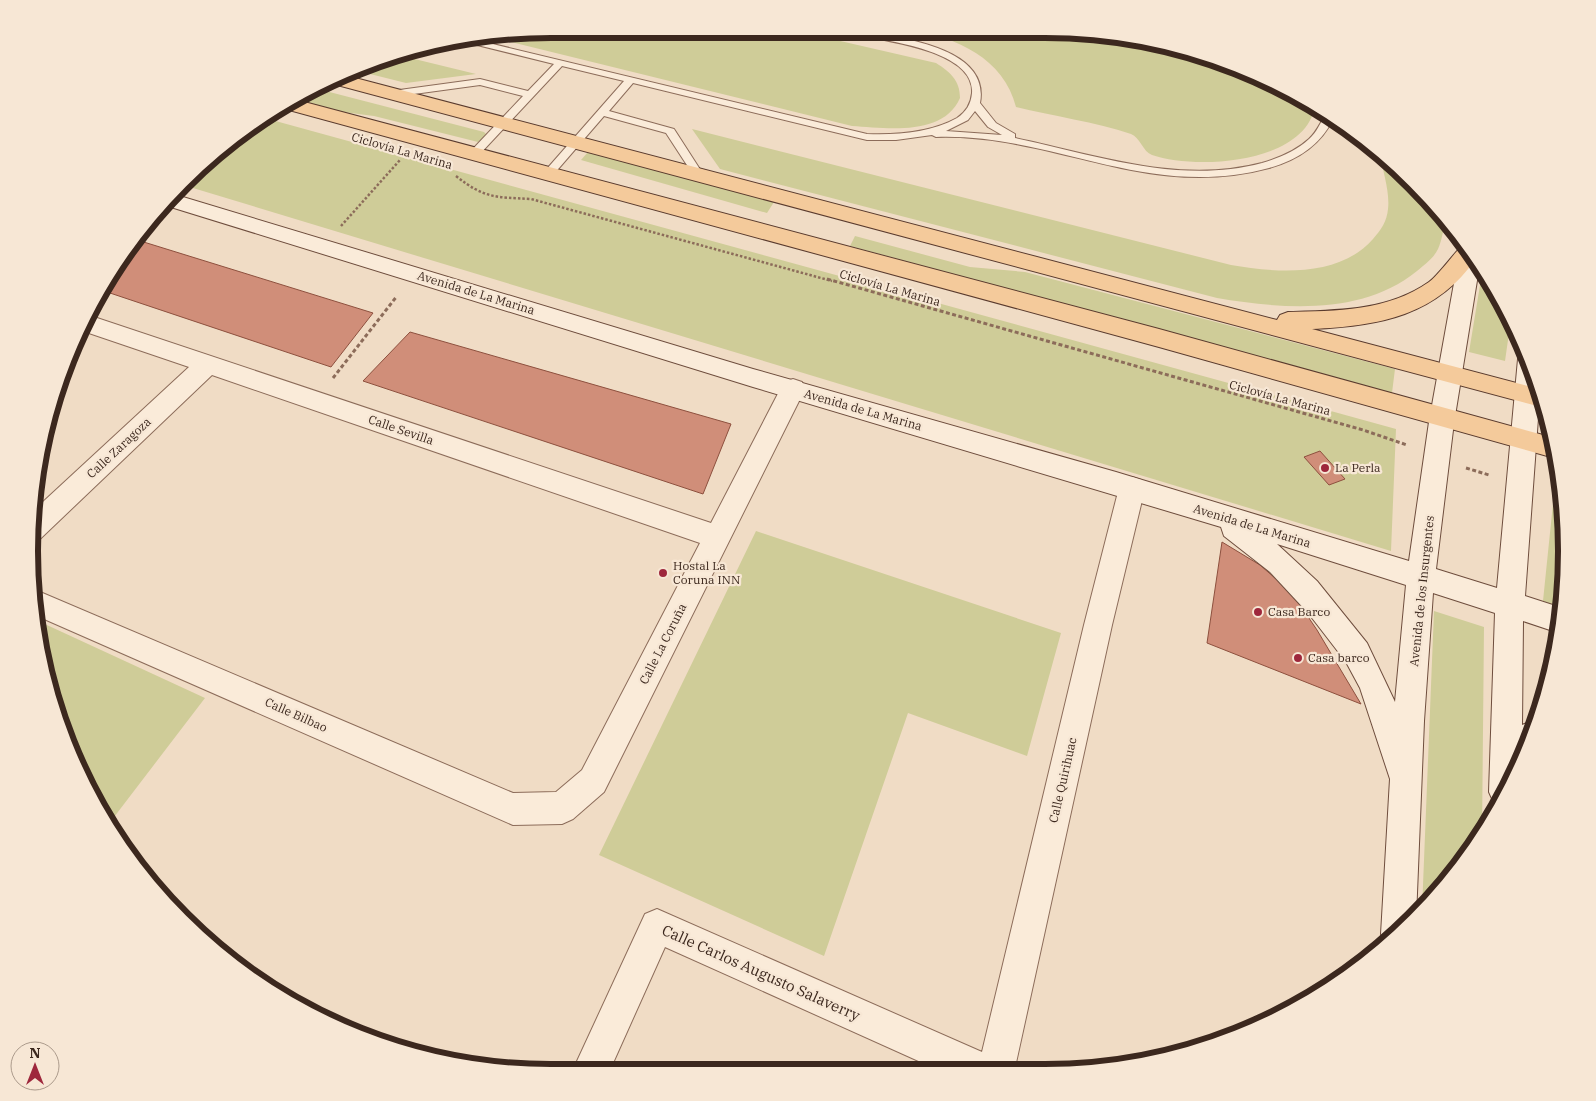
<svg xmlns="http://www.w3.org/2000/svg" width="1596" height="1101" font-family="'IBM Plex Serif',serif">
	<rect width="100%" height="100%" fill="#f0dcc5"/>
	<path fill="#cfcc98" d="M551 29H788L936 63C950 72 960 80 960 98 943 137 886 128 852 126L491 37Z
		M911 29C1012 29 1116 24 1213 56 1244 67 1275 85 1306 99L1315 106C1305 164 1196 170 1152 155 1143 152 1140 137 1131 134 1096 122 1052 116 1016 107 1004 58 956 38 911 29Z
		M394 54 476 74 406 83 350 69Z
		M314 88 484 132 487 135 478 142 374 116 335 111 293 100Z
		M261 117 1396 429 1391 551 183 185Z
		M692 129 1231 265C1276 273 1339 278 1373 239 1381 230 1387 221 1388 209 1390 192 1383 172 1380 155L1415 182 1446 220C1443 229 1442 241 1438 249 1434 258 1424 265 1417 271 1362 316 1282 309 1217 298L720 169Z
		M588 152 774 202 767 213 581 160Z
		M855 236 970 267 1025 272 1395 369 1392 393 850 246Z
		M1483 267 1511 319 1505 361 1469 352Z
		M1561 482 1567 551 1562 608 1543 601 1555 484Z
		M756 531 1061 633 1027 756 908 713 824 956 599 855Z
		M1434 611 1484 627 1482 835 1422 910Z
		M36 620 205 698 108 825 83 782 39 652Z"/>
	<path fill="#d08e79" stroke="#8d503e" d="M134 239 373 313 331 367 101 290 117 261Z
		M410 332 731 424 703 494 363 381Z
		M1320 451 1345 479 1329 485 1304 457Z
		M1222 542 1260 565 1292 593 1317 630 1361 704 1207 643Z"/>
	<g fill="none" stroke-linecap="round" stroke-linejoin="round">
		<g stroke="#8c6c5a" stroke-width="2">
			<path id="lane" d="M834 29C854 28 873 32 892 36 926 43 989 56 980 103L996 123 1015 134V138C1096 155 1179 185 1262 163 1279 158 1296 151 1309 139 1317 132 1320 123 1326 114L1333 119C1320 146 1297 160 1269 168 1147 201 1053 133 936 137L932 135 896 140H867L633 83 609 111 674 129 703 174 702 176H694L666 133 604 116 553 175H545V171L624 81 562 66 478 156H470V152L523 96 480 85 392 97 387 94 392 91 480 79 528 91 554 64 461 41 472 39 867 134C897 135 930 133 957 118 966 112 971 104 972 93 975 53 895 42 868 37 858 35 842 35 834 29ZM975 111 988 127 1002 135 946 131 968 120Z"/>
		</g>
		<g stroke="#8c6c5a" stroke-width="2">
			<path id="street" d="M88 315 711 523 784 382 793 379 802 382 805 389 604 792 573 819 562 824 513 825 35 615 33 589 513 793 556 792 582 770 700 543 212 375 40 539 29 542 31 513 189 367 80 330Z
				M1132 477 1141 480 1145 488 1112 625 1014 1072H943L665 947 609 1072H572L645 914 657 909 982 1052 1084 625 1119 488 1123 480Z"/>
		</g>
		<g stroke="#6e4d3d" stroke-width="2">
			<path id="secondary" d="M173 194 753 369 1116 472 1409 561 1429 422 1460 250 1466 244 1480 262 1454 422 1436 569 1497 588 1518 359 1521 353 1527 351 1540 391 1525 596 1562 608 1559 633 1523 621 1522 725 1532 721 1536 723 1527 750 1498 805 1494 803 1489 792 1495 613 1433 593 1424 721 1416 918 1385 945 1381 934 1390 779 1360 688 1346 662 1309 614 1270 572 1224 536 1221 527 753 387 161 204ZM1277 544 1406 585 1395 702 1367 643 1317 581Z"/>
		</g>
		<g stroke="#5a3b2e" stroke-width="2">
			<path id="primary" d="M340 74 1277 320 1280 315 1288 312C1336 311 1388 311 1429 282 1440 274 1458 247 1465 244L1477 257C1437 316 1379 326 1312 329L1539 389 1545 408 326 82Z
				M293 99 1159 329 1554 438 1558 459 1159 347 278 107Z"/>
		</g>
		<path stroke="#8c6c5a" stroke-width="2.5" stroke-dasharray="2.5 2" stroke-linecap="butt" d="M256 121 270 124
			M456 176C485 199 496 197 531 199L832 281
			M341 226 400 160"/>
		<path stroke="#8c6c5a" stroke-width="3" stroke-dasharray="4 2.5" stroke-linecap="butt" d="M827 279 1363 430 1407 445
			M333 378 397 296
			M1466 468 1489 475"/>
		<use href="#lane" fill="#faebd9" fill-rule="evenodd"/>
		<use href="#street" fill="#faebd9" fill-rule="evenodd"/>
		<use href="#secondary" fill="#faebd9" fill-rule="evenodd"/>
		<use href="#primary" fill="#f4ca9b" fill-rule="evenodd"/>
	</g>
	<g fill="#9e273c" stroke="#f7e7d5" stroke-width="2">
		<circle cx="1325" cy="468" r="5"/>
		<circle cx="663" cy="573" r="5"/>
		<circle cx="1258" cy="612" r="5"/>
		<circle cx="1298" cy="658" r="5"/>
	</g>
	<g text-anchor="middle" stroke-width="4.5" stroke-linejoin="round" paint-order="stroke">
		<g font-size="12" fill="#3c281e" stroke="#f7e7d5">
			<text transform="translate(402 151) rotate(16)" y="4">Ciclovía La Marina</text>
			<text transform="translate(890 288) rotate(16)" y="4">Ciclovía La Marina</text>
			<text transform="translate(476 293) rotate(17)" y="4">Avenida de La Marina</text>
			<text transform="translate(1280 398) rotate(15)" y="4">Ciclovía La Marina</text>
			<text transform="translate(863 410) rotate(16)" y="4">Avenida de La Marina</text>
			<text transform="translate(401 430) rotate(19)" y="4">Calle Sevilla</text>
			<text transform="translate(119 448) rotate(-43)" y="4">Calle Zaragoza</text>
			<text transform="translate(1252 526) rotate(17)" y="4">Avenida de La Marina</text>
			<text transform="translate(1422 591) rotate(-84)" y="4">Avenida de los Insurgentes</text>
			<text transform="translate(663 644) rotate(-63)" y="4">Calle La Coruña</text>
			<text transform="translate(296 715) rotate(24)" y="4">Calle Bilbao</text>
			<text transform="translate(1063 780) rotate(-77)" y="4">Calle Quirihuac</text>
		</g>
		<g font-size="12" fill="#3c281e" stroke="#f7e7d5" text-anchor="start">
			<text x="1335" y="472">La Perla</text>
			<text x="673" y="570">Hostal La<tspan x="673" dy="14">Coruna INN</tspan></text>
			<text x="1268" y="616">Casa Barco</text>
			<text x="1308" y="662">Casa barco</text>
		</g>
		<g font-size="15" fill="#3c281e" stroke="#f7e7d5">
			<text transform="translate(761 973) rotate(24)" y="5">Calle Carlos Augusto Salaverry</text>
		</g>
	</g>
	<path d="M0 0H1596V1101H0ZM551 38H1045A513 513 0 0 1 1558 551V551A513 513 0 0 1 1045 1064H551A513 513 0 0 1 38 551V551A513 513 0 0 1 551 38Z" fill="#f7e7d5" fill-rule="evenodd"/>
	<path fill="none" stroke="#3c281e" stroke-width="6" d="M551 38H1045A513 513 0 0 1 1558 551V551A513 513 0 0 1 1045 1064H551A513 513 0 0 1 38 551V551A513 513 0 0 1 551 38Z"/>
	<g transform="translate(35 1066)"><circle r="24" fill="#f7e7d5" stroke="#ac9b8c"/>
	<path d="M0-4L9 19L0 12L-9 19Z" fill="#9e273c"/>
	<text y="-8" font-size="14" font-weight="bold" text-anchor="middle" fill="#3c281e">N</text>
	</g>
</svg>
